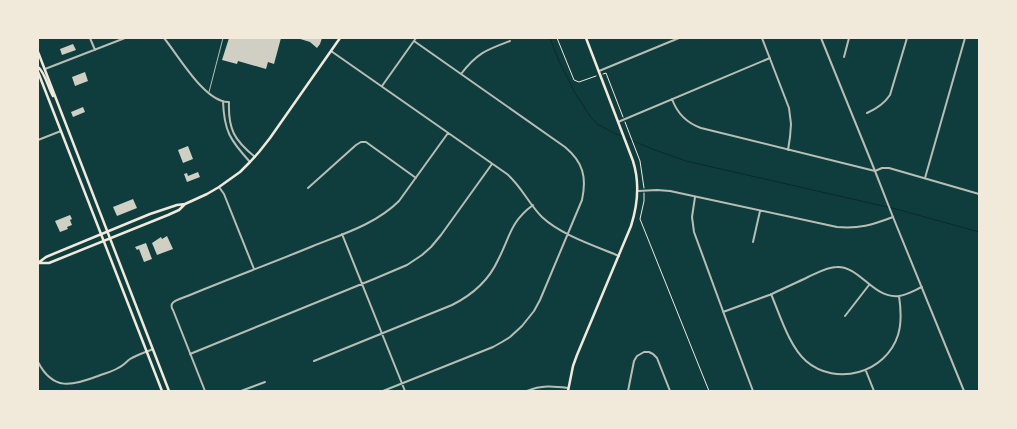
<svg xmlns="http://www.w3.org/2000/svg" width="1017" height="429" font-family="'PT Sans Narrow',sans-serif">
	<rect width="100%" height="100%" fill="#0f3d3e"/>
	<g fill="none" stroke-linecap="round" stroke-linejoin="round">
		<path stroke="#0a2a2b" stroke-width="1" d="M550 38 559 61 575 93 590 116 597 124 614 133 655 150 686 161 896 209 979 232"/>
	</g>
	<path fill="#cfcfc3" d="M229 38H281L274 64 268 62 266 69 238 61 237 64 222 60Z
		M297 38H322L320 44 317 48 310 42Z
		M73 44 76 50 62 55 60 49Z
		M85 72 88 81 75 86 72 77Z
		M83 107 85 112 73 117 71 112Z
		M188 146 193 159 183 163 178 150Z
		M198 172 200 177 187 182 184 174 187 173 188 176Z
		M133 199 137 208 117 216 113 207Z
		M70 215 72 219 70 220 72 225 67 227 68 229 60 232 55 221Z
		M167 236 173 249 157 255 152 243 161 237 162 239Z
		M146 243 152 259 144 262 139 249 137 250 135 247Z"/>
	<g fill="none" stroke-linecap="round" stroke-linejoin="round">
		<path stroke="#f1e9da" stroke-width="1" d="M557 38 574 80 579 82 596 76
			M603 74 606 73 623 117
			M625 122 640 161 644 188
			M644 193V201L640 219 709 391"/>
		<path stroke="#b8beb3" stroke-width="1" d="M209 92 223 38"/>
		<path stroke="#b8beb3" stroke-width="2" d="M90 38 95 50
			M164 38C178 55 205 103 229 102 228 129 234 140 255 157
			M762 38 789 108 791 124 790 137 788 150
			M331 51 507 174C521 186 529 204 542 217 561 235 595 246 619 256
			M844 57 849 38
			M45 69 125 38
			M599 71 679 38
			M461 74C477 53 486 50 510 41
			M382 86 416 38
			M672 99C677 113 687 123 701 128L875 171 882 168H889L979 194
			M223 101C224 131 230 140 250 162
			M867 113C876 109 884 104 890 95L907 38
			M618 122 770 58
			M38 140 61 131
			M925 178 965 38
			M219 187 224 194 254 269
			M308 188 356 145 361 142H366L416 178
			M638 191 657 190 670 191 837 227C859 229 872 225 893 217
			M695 197 692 217 694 232 727 322 753 391
			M342 234 405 391
			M753 242 760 211
			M771 294C780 315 789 346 806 361 836 387 886 373 898 335 902 322 901 309 899 296
			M723 312C739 306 756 300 772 294 784 288 796 283 808 277 817 273 827 267 837 267 860 266 873 299 899 296 907 295 915 290 922 287
			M845 316 869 285
			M190 354 374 279 407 265 422 255 431 247 441 235 492 164
			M314 361 452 305C472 295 489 280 498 260 510 237 510 222 533 205
			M38 362C53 391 72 386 98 376 105 373 112 372 118 368 123 366 126 362 130 359 137 355 146 352 153 349
			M866 371 874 391
			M205 391 173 310C172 309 171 306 172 304 173 300 186 297 190 295 231 278 272 263 313 246 343 234 376 224 399 201L448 133
			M241 391 265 382
			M383 391 493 347 502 342 510 337 522 326 534 311 540 300 582 200C587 177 583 162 565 147L414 41
			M527 391C541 385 553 386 568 388
			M628 391 634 361 637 356 644 352H649L653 354 657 358 670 391"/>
		<path stroke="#b8beb3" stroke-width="2" d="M821 38 875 171 893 217 964 391"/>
		<path stroke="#f1e9da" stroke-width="2.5" d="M38 52 169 391
			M38 67C45 72 48 88 53 96
			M38 72 162 391
			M38 263H49L168 215 179 210 185 204 207 194 219 187 240 172 250 162 259 152 270 138 340 38
			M38 263 46 257 150 214 177 205 185 204
			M568 391 573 366 577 355 631 226C638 204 640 183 633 161L586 38"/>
	</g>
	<rect width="1017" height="429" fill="none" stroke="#f1e9da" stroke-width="78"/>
</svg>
